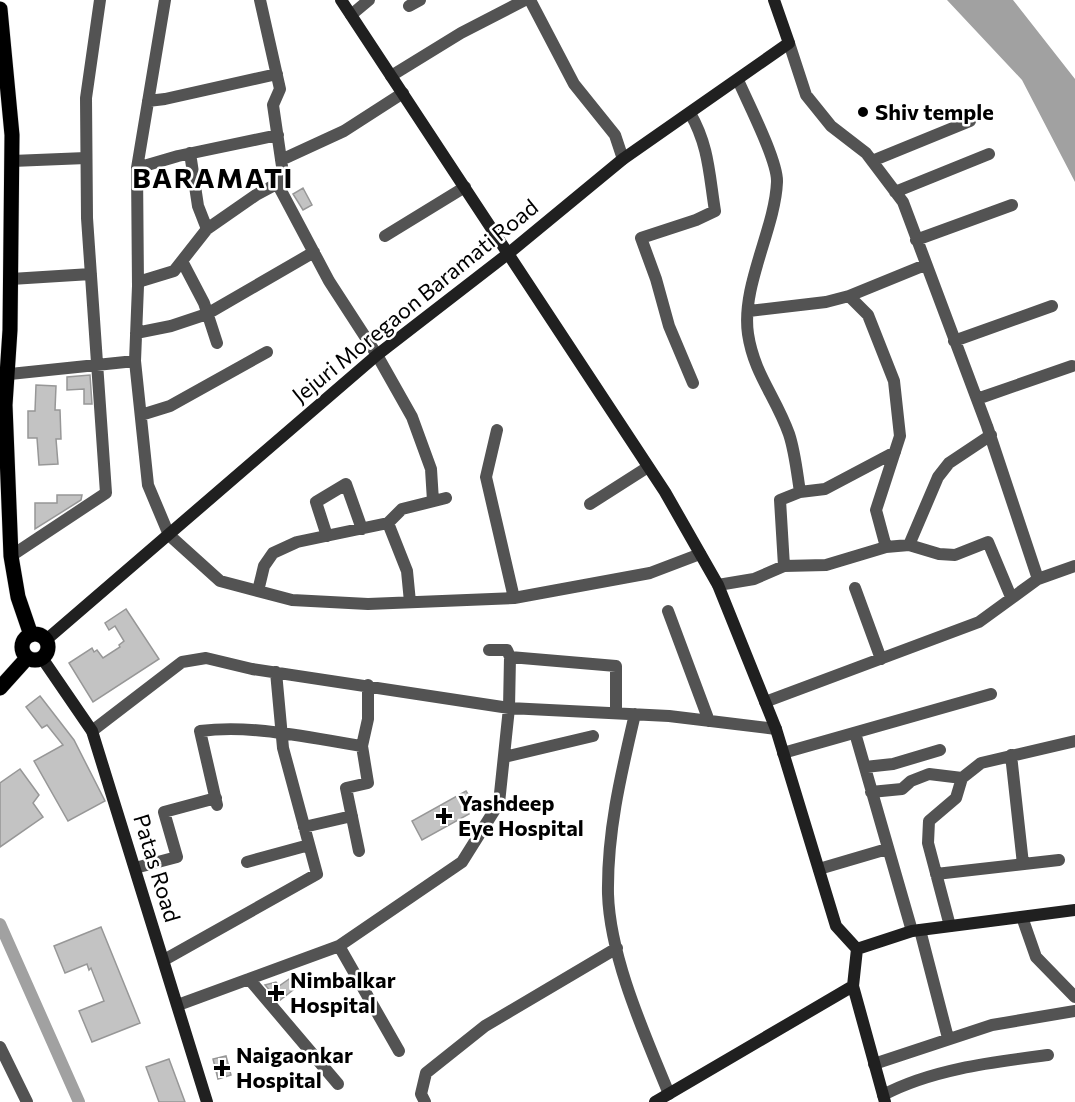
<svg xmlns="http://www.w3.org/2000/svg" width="1075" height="1102" font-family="Commissioner,sans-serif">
	<rect width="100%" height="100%" fill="#fff"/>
	<path fill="#a1a1a1" d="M947 0H1013L1075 79V182L1022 80Z"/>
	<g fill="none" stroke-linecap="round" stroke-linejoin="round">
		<path stroke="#a1a1a1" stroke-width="12" d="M0 924 79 1102"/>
	</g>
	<path fill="#c3c3c3" stroke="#979797" stroke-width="1.5" d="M303 188 312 205 303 210 293 194Z
		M90 375 92 404H84V389L67 390V377Z
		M36 385 56 386 55 410H60L61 439H56L58 464 39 465 37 438H28V411H35Z
		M57 495H82L81 500 35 529V503H57Z
		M126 609 159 659 93 702 69 663 92 648 94 652 97 650 103 658 120 647 119 645 124 641 115 626 109 630 105 623Z
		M40 696 74 740 105 801 68 821 34 761 63 745 47 725 42 728 26 707Z
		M20 769 39 795 33 803 43 817 0 847V783Z
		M466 791 471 799 464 803 469 814 422 840 412 821Z
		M101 927 140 1023 92 1042 79 1011 104 1001 91 968 89 970 87 964 65 973 54 946Z
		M292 977 298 986 279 1001 265 985 276 982 279 986Z
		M226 1056 231 1075 218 1079 213 1059Z
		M169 1059 185 1102H159L146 1067Z"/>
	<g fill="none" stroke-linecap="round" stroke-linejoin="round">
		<g stroke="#dbdbdb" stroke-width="16">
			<path id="primary" d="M0 9 12 135 10 330 5 405 11 556 18 597 31 635
				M22 647a13 13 0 1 1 26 0a13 13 0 1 1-26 0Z
				M0 688 27 658"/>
		</g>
		<path stroke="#535353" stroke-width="12" d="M165 0 137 168 138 286 135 361 148 485 169 535 220 581 292 600 368 604 514 598 650 573 700 554
			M530 0 574 84 615 135 623 159
			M409 6 420 0
			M351 15 369 0
			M789 43 806 95 831 126 866 153 903 202 987 426 1038 579
			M391 76 461 33 525 0
			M148 101 165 99 277 74
			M690 113C709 146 709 174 715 211L696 220 641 238 656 279 669 326 693 383
			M190 153 198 206 207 229
			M281 160 344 131 403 93
			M12 161 86 158
			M872 161 970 121
			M137 168 178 156 278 135
			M278 185 329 281 377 355 412 417 431 469 433 501
			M895 192 989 154
			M385 236 465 187
			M916 240 1012 205
			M182 261 204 303 217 343
			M11 279 91 274
			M138 282 174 271 207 229 256 195 284 180 273 105 280 89 260 0
			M849 296 925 265
			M749 311 826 302 849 296 868 315 894 381 900 436 876 510 886 547
			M136 333 171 326 207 314 314 252
			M954 341 1052 306
			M0 375 135 361
			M977 399 1072 366
			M141 415 170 406 267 352
			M497 430 486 477 514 598
			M800 492 825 489 895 452
			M590 504 648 467
			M388 523 407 571 410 602
			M327 536 316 502 346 484 362 529
			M909 545 938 477 949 463 991 435
			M11 556 106 493 87 218 86 98 100 0
			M784 566 826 565 886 547 909 545 939 554 955 555 988 542 1011 597
			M718 585 754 579 784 566 780 500 800 492C797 473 795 452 789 434 776 397 754 374 748 334 741 286 775 229 777 182 778 161 747 101 738 80
			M855 588 881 659
			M258 591 264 566 273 553 297 542 388 523 402 509 446 498
			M668 611 709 721
			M510 657 616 666V713
			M765 702 979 622 1038 579 1075 566
			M635 714C621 774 607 832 608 894 610 958 645 1035 669 1094
			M92 731 182 662 206 658 252 669 509 708 669 716 776 729
			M855 733 912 931
			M783 753 991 694
			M1011 755 1023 864
			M504 757 593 736
			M865 767 893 764 940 750
			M871 792 902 789 911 781 929 774 962 778
			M217 805 200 731C253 724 310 738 362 746
			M304 827 352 816
			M359 851 346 788 368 783 362 746 368 719V685
			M247 862 309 845
			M135 868 177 857 164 812 216 798
			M819 869 887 849
			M936 874 1059 860
			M1022 917 1036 957 1075 997
			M950 926 928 843 929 821 956 798 962 778 981 763 1075 741
			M920 930 948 1038
			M339 946 399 1051
			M164 960 317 874 283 748 276 672
			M249 979 338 1084
			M178 1005 339 946 462 862 499 803 509 708 510 657 507 650H489
			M0 1047 27 1102
			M874 1064 992 1025 1075 1011
			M883 1095C932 1069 993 1062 1048 1055
			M425 1102 421 1094 426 1073 485 1026 617 948"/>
		<path stroke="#202020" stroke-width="12" d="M341 0 665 492 718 585 776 729 836 926 857 949
			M46 640 377 355 509 253 623 159 789 43 774 0
			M42 658 92 731 207 1102
			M655 1102 853 986
			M885 1102 853 986 857 949 912 931 1075 910"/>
		<use href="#primary" stroke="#000" stroke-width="15"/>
	</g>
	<g fill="#000" stroke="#fff" stroke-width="2">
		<circle cx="863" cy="112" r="6"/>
		<path d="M441 807h6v6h6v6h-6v6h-6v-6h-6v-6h6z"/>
		<path d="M273 984h6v6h6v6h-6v6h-6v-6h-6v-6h6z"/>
		<path d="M219 1059h6v6h6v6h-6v6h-6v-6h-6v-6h6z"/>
	</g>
	<g text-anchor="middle" stroke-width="5" stroke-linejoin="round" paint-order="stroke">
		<g font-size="22" font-weight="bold" fill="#000" stroke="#fff" text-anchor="start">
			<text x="875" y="120">Shiv temple</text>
			<text x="458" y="811">Yashdeep<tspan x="458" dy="25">Eye Hospital</tspan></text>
			<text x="290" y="988">Nimbalkar<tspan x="290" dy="25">Hospital</tspan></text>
			<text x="236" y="1063">Naigaonkar<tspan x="236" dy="25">Hospital</tspan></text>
		</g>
		<g font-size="22" fill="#000" stroke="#fff">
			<text transform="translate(415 301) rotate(-39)" y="8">Jejuri Moregaon Baramati Road</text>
			<text transform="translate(157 868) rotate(73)" y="8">Patas Road</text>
		</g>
		<g font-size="28" font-weight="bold" letter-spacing="1.5" fill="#000" stroke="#fff">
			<text x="213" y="188">BARAMATI</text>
		</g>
	</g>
</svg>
